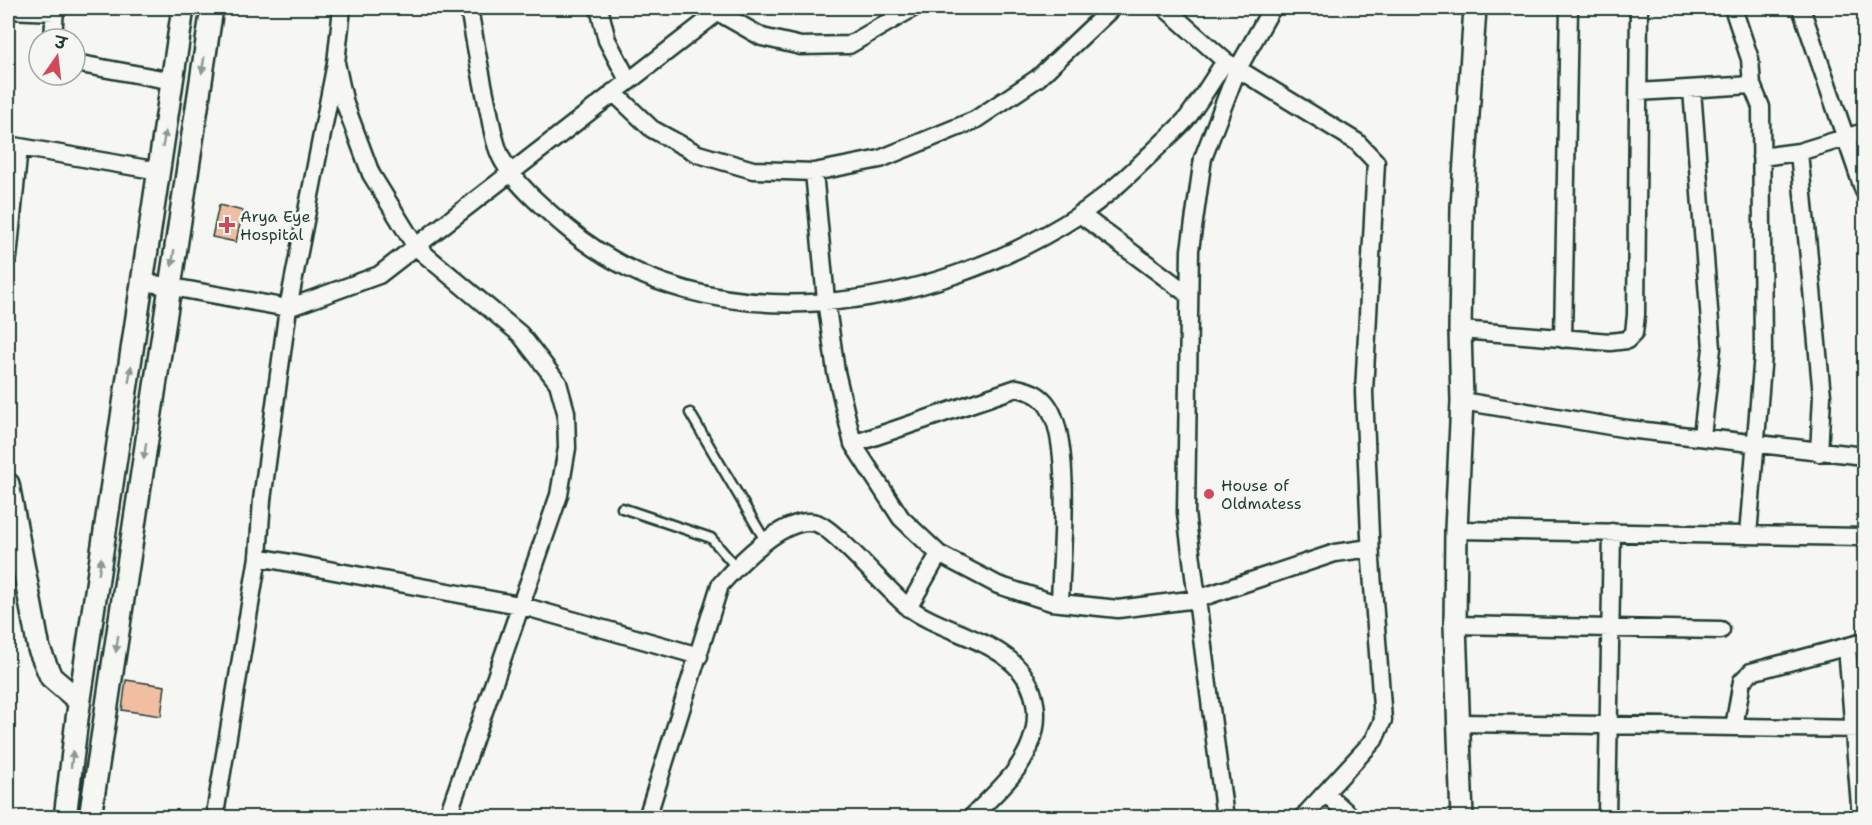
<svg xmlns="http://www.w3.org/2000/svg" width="1872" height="825" font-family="'Shantell Sans','Playpen Sans Deva',sans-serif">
	<rect width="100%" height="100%" fill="#f6f6f2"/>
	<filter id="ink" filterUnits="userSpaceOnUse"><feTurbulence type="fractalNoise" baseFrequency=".0167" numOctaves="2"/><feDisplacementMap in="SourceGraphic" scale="12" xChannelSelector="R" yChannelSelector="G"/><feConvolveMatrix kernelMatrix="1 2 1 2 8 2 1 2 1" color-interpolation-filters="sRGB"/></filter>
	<g filter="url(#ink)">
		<path fill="#f1bea2" stroke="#1f3d34" stroke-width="1.5" d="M219 205 243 211 236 242 212 237Z
			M126 680 165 686 161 716 122 710Z"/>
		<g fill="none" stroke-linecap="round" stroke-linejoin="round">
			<g stroke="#1f3d34" stroke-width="13">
				<path id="service" d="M690 413 766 542
					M622 508 711 538 736 567"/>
			</g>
			<g stroke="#1f3d34" stroke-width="21">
				<path id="minor" d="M469 8C475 43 481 77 489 112 492 128 495 147 503 161 518 187 544 208 566 227 709 349 932 310 1079 215 1109 195 1134 170 1160 145 1169 136 1180 127 1188 117 1201 99 1213 80 1225 61
					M599 8 607 40 628 80
					M717 8 718 12 762 37 801 46 849 45 913 8
					M1165 8 1225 61 1357 142 1376 162 1364 392 1371 560 1383 720 1374 740 1302 818
					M1733 8 1750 59 1752 85 1761 107 1763 354 1748 535
					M1801 8 1864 191
					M8 10 55 12
					M53 39 55 8
					M75 63 173 81
					M336 63 345 104 371 174 416 247 520 334 558 383 566 412 567 448 559 495 447 818
					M1692 90 1712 348 1702 436
					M613 92 652 129 698 154 753 170 814 172 880 159 975 120 1038 78 1112 8
					M1638 92 1752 85
					M8 145 159 171
					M1799 152 1822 396 1819 453
					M1761 157 1799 152 1864 132
					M814 172 826 300 836 372 853 444 901 518 939 554 998 585 1051 602 1118 609 1197 599 1335 553 1370 548
					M1080 214 1189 295
					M8 258 19 147
					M144 282 288 308 379 275 718 12
					M1460 330 1610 342 1627 340 1634 333 1636 315 1639 8
					M1563 339 1569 8
					M1462 401 1628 429 1864 456
					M853 444 1017 388C1030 391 1040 394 1048 406 1073 442 1061 556 1060 603
					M1456 530 1864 537
					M258 557 519 605 699 656
					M908 608 939 554
					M1455 625 1721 630
					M1847 647 1861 818
					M1458 723 1864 729
					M1734 727 1742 681 1751 672 1864 642
					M1325 793 1353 818
					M219 818 216 808 258 557 262 500 288 308 336 63 342 8
					M647 818 720 585C738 564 785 515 816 523 833 527 887 590 907 606 928 623 967 634 992 648 1045 677 1048 730 1012 775 1000 790 984 804 971 818
					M1225 818 1186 513 1190 250 1203 158 1237 70 1272 8
					M1607 818 1612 532"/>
			</g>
			<g stroke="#1f3d34" stroke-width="26">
				<path id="tertiary" d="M8 484 39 649 51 677 79 701
					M65 818 77 719 183 8
					M90 818 212 8
					M1462 818 1455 625 1456 530 1462 401 1460 330 1462 207 1475 8"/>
			</g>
			<use href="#service" stroke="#f6f6f2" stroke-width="8"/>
			<use href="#minor" stroke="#f6f6f2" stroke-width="16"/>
			<use href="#tertiary" stroke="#f6f6f2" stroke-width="21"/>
		</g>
		<defs><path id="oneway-solid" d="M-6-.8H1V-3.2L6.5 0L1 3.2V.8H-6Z" transform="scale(1.5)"/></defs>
		<g fill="#8a9a93">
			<use href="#oneway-solid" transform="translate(203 65) rotate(99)"/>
			<use href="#oneway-solid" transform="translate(164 139) rotate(-80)"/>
			<use href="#oneway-solid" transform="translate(173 258) rotate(98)"/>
			<use href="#oneway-solid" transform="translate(130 374) rotate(-81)"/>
			<use href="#oneway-solid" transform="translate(145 451) rotate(98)"/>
			<use href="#oneway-solid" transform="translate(100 566) rotate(-81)"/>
			<use href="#oneway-solid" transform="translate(117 644) rotate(98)"/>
			<use href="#oneway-solid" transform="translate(72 759) rotate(-83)"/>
		</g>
	</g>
	<g fill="#d1495b" stroke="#f6f6f2" stroke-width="2">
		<path d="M224 216h6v6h6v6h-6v6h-6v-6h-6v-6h6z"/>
		<circle cx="1209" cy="494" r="6"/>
	</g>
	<g text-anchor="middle" stroke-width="5" stroke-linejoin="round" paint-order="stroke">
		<g font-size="16" fill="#1f3d34" stroke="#f6f6f2" text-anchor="start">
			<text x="240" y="222">Arya Eye<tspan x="240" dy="18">Hospital</tspan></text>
			<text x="1221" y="491">House of<tspan x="1221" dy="18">Oldmatess</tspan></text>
		</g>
	</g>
	<rect width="1872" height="825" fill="none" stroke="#f6f6f2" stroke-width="30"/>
	<rect x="15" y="15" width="1842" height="795" fill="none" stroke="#1f3d34" stroke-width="2" filter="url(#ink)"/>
	<g transform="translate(57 57) rotate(14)"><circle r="28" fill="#f6f6f2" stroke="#a0aca6" stroke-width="1.5"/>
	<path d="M0-4.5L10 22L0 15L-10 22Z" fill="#d1495b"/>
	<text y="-9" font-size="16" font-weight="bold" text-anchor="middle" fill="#1f3d34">उ</text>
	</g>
</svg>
